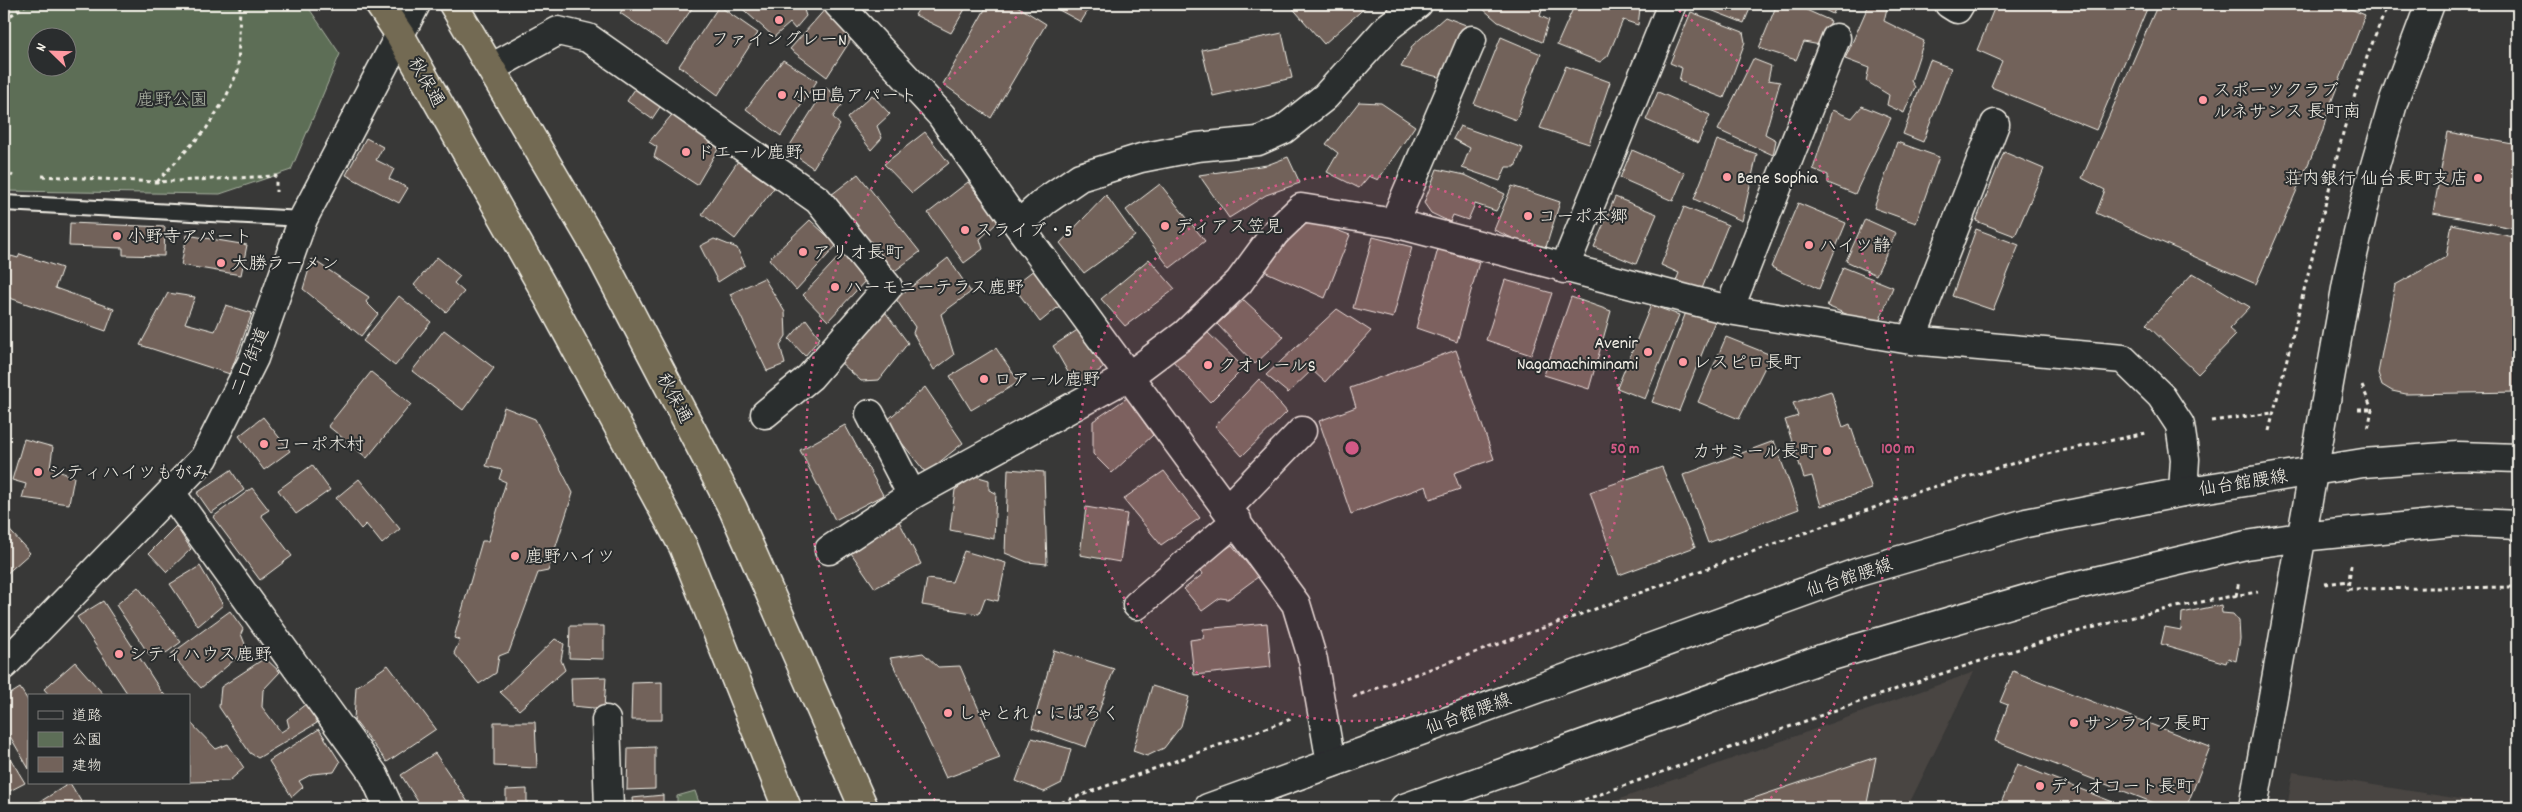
<svg xmlns="http://www.w3.org/2000/svg" width="2522" height="812" font-family="Dekko,'Klee One',sans-serif">
	<rect width="100%" height="100%" fill="#383837"/>
	<filter id="ink" filterUnits="userSpaceOnUse"><feTurbulence type="fractalNoise" baseFrequency=".02" numOctaves="2"/><feDisplacementMap in="SourceGraphic" scale="10" xChannelSelector="R" yChannelSelector="G"/><feConvolveMatrix kernelMatrix="1 2 1 2 8 2 1 2 1" color-interpolation-filters="sRGB"/></filter>
	<g filter="url(#ink)">
		<path fill="#494542" d="M1974 672 1907 808H1595Z
			M2293 772 2516 808H2287Z"/>
		<path fill="#5d6e57" stroke="#a8b0a0" fill-rule="evenodd" d="M4 4H306L340 54 291 170 220 194 4 191ZM38 38H68V68H38Z
			M695 791 701 808H677V796Z"/>
		<path fill="#72625a" stroke="#f4f1e8" d="M626 4H695L667 45 620 13Z
			M737 4H802L806 16 795 29 790 23 774 37Z
			M922 4H968L951 33 915 15Z
			M988 4H1014L1046 24 991 118 943 84Z
			M1048 4H1092L1081 22Z
			M1289 4H1369L1324 44Z
			M1483 4H1544L1540 16 1549 20 1542 42 1498 22 1482 8Z
			M1575 4H1628L1640 9 1638 25 1623 20 1608 56 1600 62 1557 45Z
			M1704 4H1752L1744 23 1703 7Z
			M1777 4H1793L1831 21 1820 45 1804 42 1796 60 1759 48Z
			M1811 4H1837L1833 14Z
			M1869 4H1888L1884 21 1924 41 1911 81 1915 87 1904 113 1887 105 1889 95 1866 81 1869 68 1845 59Z
			M1996 4H2149L2096 130 1991 87 2002 61 1977 50Z
			M2158 4H2339L2365 15 2327 113 2323 130 2256 284 2096 213 2105 190 2082 178Z
			M719 6 758 33 718 95 679 66Z
			M827 7 852 29 850 41 827 77 790 49Z
			M1691 12 1743 32 1745 42 1724 98 1679 81 1682 68 1670 63Z
			M1445 17 1466 25 1442 78 1401 67 1413 45Z
			M1282 33 1292 78 1213 96 1202 50Z
			M1501 37 1541 54 1516 120 1474 104Z
			M1753 59 1771 66 1768 80 1780 82 1765 134 1776 140 1773 155 1718 130Z
			M783 60 817 81 781 136 746 109Z
			M1930 60 1951 68 1923 142 1903 134Z
			M1566 66 1610 82 1589 144 1540 128Z
			M637 86 664 101 652 119 627 101Z
			M826 88 844 102 833 117 840 125 813 168 787 150Z
			M1658 92 1710 115 1698 143 1646 120Z
			M872 95 890 114 877 126 882 138 871 150 847 118Z
			M1359 102 1381 103 1415 126 1378 180 1369 176 1359 188 1327 172 1338 153 1326 144Z
			M1862 106 1891 118 1855 194 1828 183V175L1813 169 1832 110 1852 118Z
			M676 110 721 144 697 185 654 157 657 147 649 142Z
			M1460 126 1523 148 1515 167H1506L1500 181 1462 168 1470 148 1453 139Z
			M925 132 949 163 912 193 884 164Z
			M2448 132 2518 145V229L2433 213Z
			M366 138 383 147 376 160 394 169 389 179 408 188 399 203 346 175Z
			M1717 140 1757 154 1742 221 1694 199Z
			M1897 142 1939 157 1916 223 1874 208Z
			M1632 150 1685 173 1673 201 1620 178Z
			M2004 152 2044 169 2015 236 1976 221Z
			M1288 157 1300 183 1266 195 1229 218 1199 175 1267 165Z
			M738 161 774 188 735 239 702 214Z
			M1437 169 1465 175 1505 194 1496 211 1475 204 1468 220 1453 215 1450 222 1431 213 1424 203Z
			M858 174 920 252 892 273 831 195Z
			M968 182 999 221 980 239 983 249 964 263 928 213Z
			M1160 184 1205 241 1170 268 1126 210Z
			M1512 186 1560 202 1546 247 1521 242 1494 230Z
			M1106 195 1135 236 1084 273 1060 243Z
			M1615 197 1657 214 1636 264 1594 247Z
			M1798 203 1846 223 1819 289 1771 267Z
			M1684 207 1728 225 1701 291 1676 281 1679 273 1661 265Z
			M1865 219 1896 233 1876 275 1846 261Z
			M810 220 837 245 796 290 769 259Z
			M70 223 165 227 164 256 123 255V248L69 246Z
			M1317 223 1350 235 1325 298 1264 271 1302 224Z
			M2452 224 2518 238V392L2406 394 2392 391 2382 385 2378 373 2395 285 2446 257Z
			M1976 229 2019 245 1993 310 1952 296Z
			M187 235 247 245 241 275 181 265Z
			M1373 237 1412 247 1393 318 1353 308Z
			M714 239 737 248 745 265 718 282 700 246Z
			M1438 249 1479 262 1457 342 1416 328Z
			M845 250 866 280 828 321 803 295Z
			M20 254 62 268 55 288 114 309 106 331 4 296V275L11 256 18 258Z
			M437 257 460 276 454 283 464 292 446 312 414 285Z
			M948 258 971 292 941 314 954 355 934 370 913 333 915 327 896 299Z
			M312 259 369 297 366 302 378 314 361 336 303 289Z
			M1149 259 1175 289 1125 326 1101 299Z
			M1843 267 1893 287 1877 327 1827 306Z
			M1035 269 1062 304 1040 322 1013 286Z
			M2193 273 2250 307 2229 329 2236 335 2198 374 2146 324Z
			M764 278 785 312 786 336 780 345 785 364 767 371 730 294Z
			M1505 280 1552 293 1531 355 1486 340Z
			M168 293 195 297 185 323 215 331 226 305 252 313 230 374 140 345Z
			M399 296 431 322 395 366 363 341Z
			M1571 297 1611 311 1589 389 1544 375Z
			M1244 300 1284 337 1255 364 1217 324Z
			M1651 305 1679 315 1645 399 1617 388Z
			M883 309 908 343 879 380 861 381 840 362Z
			M1337 309 1371 331 1325 382 1312 370 1288 393 1266 375Z
			M1686 312 1715 321 1679 411 1652 402Z
			M806 319 820 338 805 356 789 339Z
			M1082 327 1106 366 1076 386 1053 346Z
			M1203 328 1244 368 1210 402 1173 361Z
			M444 330 494 368 463 410 412 371Z
			M1726 337 1771 355 1739 419 1698 402Z
			M996 348 1019 382 971 410 950 376Z
			M1456 350 1494 459 1454 473 1460 489 1430 499 1426 486 1351 514 1319 421 1356 407 1350 388Z
			M371 372 411 404 367 458 328 426Z
			M1259 379 1287 412 1242 456 1215 426Z
			M925 387 963 443 926 473 885 422Z
			M1831 391 1843 427 1850 424 1872 489 1821 506 1812 476 1804 478 1785 420 1798 416 1793 403Z
			M1127 398 1153 435 1112 473 1093 454V421Z
			M504 407 535 419 573 493 548 571 538 573 509 652 499 656 496 673 479 684 454 653 460 640 454 638 482 541H488L506 482 499 479 502 470 486 466Z
			M263 417 290 451 264 470 239 436Z
			M845 425 883 495 835 520 800 450Z
			M24 439 53 447 50 468 74 477 69 504 22 498 26 484 12 480Z
			M1774 441 1799 509 1708 543 1683 475Z
			M312 465 330 490 296 514 278 490Z
			M1662 467 1695 547 1619 575 1590 492Z
			M1008 469 1044 472 1047 564 1027 562 1005 553Z
			M231 470 244 490 211 513 197 493Z
			M1164 471 1200 518 1161 545 1123 499Z
			M975 476 989 480V490L996 493 994 539 950 530 955 490Z
			M359 479 400 529 382 544 366 524 361 529 336 498Z
			M252 488 269 510 261 515 292 556 260 580 213 517Z
			M1086 507 1127 514 1120 562 1080 555Z
			M899 521 921 564 875 588 849 550Z
			M4 524 30 553 4 576Z
			M176 526 191 549 167 572 149 553Z
			M1232 545 1258 577 1228 599 1220 598 1202 611 1184 589 1203 574 1199 567Z
			M964 551 1006 563 998 601 985 598 979 614 922 605 927 579 952 582Z
			M200 566 223 605 198 626 170 584Z
			M138 587 181 642 166 653 162 649 150 656 116 605Z
			M103 601 161 691 166 696H129L77 617Z
			M2221 605 2222 613 2233 614 2239 621 2240 639 2236 661 2228 658 2226 663 2161 644 2165 627 2181 630 2182 613Z
			M230 611 243 629 241 634 247 649 201 688 171 654Z
			M1267 623 1271 667 1194 675 1190 640 1204 638 1203 629Z
			M570 626H604V659L569 658Z
			M555 639 564 644 561 660 565 670 519 710 500 692Z
			M1054 650 1114 669 1086 747 1032 728Z
			M923 653 938 667 960 666 1000 758 946 778 890 658Z
			M265 658 280 672 263 690 262 707 281 732 289 727 287 719 307 703 317 723 258 758 250 753 219 707 221 687Z
			M75 662 105 696H50L44 689Z
			M388 665 436 729 387 762 354 720 356 687Z
			M2013 671 2210 747 2186 808H2167L1995 741 2008 705 2000 702Z
			M606 677 604 709 572 706 571 678Z
			M662 682V720H631L632 683Z
			M1152 686 1189 697 1181 726 1164 748 1147 756 1133 751Z
			M20 688 29 702V769L4 726V698Z
			M189 721 216 749 228 744 244 768 229 781 189 782Z
			M494 722H535L537 768 494 766Z
			M319 729 340 762 334 772 312 774 299 781 303 787 292 797 269 761Z
			M1032 738 1071 749 1062 783 1044 792 1016 781Z
			M655 747V789L627 790 628 748Z
			M4 748 25 783 4 794Z
			M435 753 470 805 464 808H422L401 775Z
			M1876 757 1866 808H1744L1745 801Z
			M2017 764 2128 808H1999Z
			M70 783 85 808H30Z
			M527 789V808H506V790Z
			M663 795V808H633L632 798Z
			M375 803 377 808H292L293 806Z"/>
		<g fill="none" stroke-linecap="round" stroke-linejoin="round">
			<g stroke="#f4f1e8" stroke-width="18">
				<path id="lane" d="M4 203 303 219"/>
			</g>
			<g stroke="#f4f1e8" stroke-width="31">
				<path id="street" d="M838 4 941 115 1018 225 1296 604 1313 660 1331 763
					M1949 4 1957 9 1960 4
					M491 68 558 31 588 38 818 200 888 287 810 377 765 414
					M1394 223 1472 40
					M1018 225 1045 201 1080 177 1141 158 1197 147 1258 141 1283 130 1325 97 1388 27 1418 4
					M1564 269 1672 4
					M1729 310 1836 38
					M1911 340 1995 124
					M870 414 912 495
					M171 493 374 775 389 808
					M1227 509 1302 431
					M829 550 912 495 1129 376 1185 334 1239 282 1275 233 1301 208 1394 223 1729 310 1911 340 2123 359 2161 396 2180 425 2185 459 2183 492
					M1137 605 1237 520
					M4 665 204 458 254 358 303 219 416 4
					M606 720 609 808"/>
			</g>
			<g stroke="#f4f1e8" stroke-width="31">
				<path id="secondary" d="M1208 808 1859 572 2026 523 2183 492 2363 463 2458 456 2518 458
					M1404 808 1821 659 2057 590 2246 545 2301 537 2453 522 2518 525
					M2253 808 2349 272 2369 186 2394 100 2430 4"/>
			</g>
			<g stroke="#f4f1e8" stroke-width="31">
				<path id="highway" d="M379 4 400 35 541 284 683 546 787 808
					M453 4 598 251 733 509 864 808"/>
			</g>
			<path stroke="#f4f1e8" stroke-width="3" stroke-dasharray="4 4" stroke-linecap="butt" d="M4 20 27 4
				M4 171 13 176
				M42 176 156 182 276 176V192
				M157 182 206 129 225 99 238 71 240 4
				M2362 386 2372 409 2368 430
				M2358 409H2372
				M2211 421 2272 413
				M2269 431 2344 129 2368 54 2388 4
				M2351 565 2348 589 2518 587
				M2325 584 2349 581
				M2236 596 2239 581
				M1353 697 1920 491 2038 456 2146 433
				M1046 808 1291 719
				M1562 808C1653 775 1745 743 1836 710 1974 662 2113 614 2258 592"/>
			<use href="#lane" stroke="#2a2d2e" stroke-width="14"/>
			<use href="#street" stroke="#2a2d2e" stroke-width="28"/>
			<use href="#secondary" stroke="#2a2d2e" stroke-width="28"/>
			<use href="#highway" stroke="#736b52" stroke-width="28"/>
		</g>
	</g>
	<circle cx="1352" cy="448" r="273" fill="#d15985" fill-opacity=".12"/>
	<g fill="none" stroke="#d15985" stroke-width="2.5" stroke-dasharray="2.5 5">
		<circle cx="1352" cy="448" r="273"/>
		<path d="M940 806A546 546 0 0 1 1031 6M1673 6A546 546 0 0 1 1764 806"/>
	</g>
	<g fill="#ff9aa2" stroke="#2a2d2e" stroke-width="2">
		<circle cx="779" cy="20" r="5"/>
		<circle cx="782" cy="95" r="5"/>
		<circle cx="2203" cy="100" r="5"/>
		<circle cx="686" cy="152" r="5"/>
		<circle cx="1727" cy="177" r="5"/>
		<circle cx="2478" cy="178" r="5"/>
		<circle cx="1528" cy="216" r="5"/>
		<circle cx="1165" cy="226" r="5"/>
		<circle cx="965" cy="230" r="5"/>
		<circle cx="117" cy="236" r="5"/>
		<circle cx="1809" cy="245" r="5"/>
		<circle cx="803" cy="252" r="5"/>
		<circle cx="221" cy="263" r="5"/>
		<circle cx="835" cy="287" r="5"/>
		<circle cx="1648" cy="352" r="5"/>
		<circle cx="1683" cy="362" r="5"/>
		<circle cx="1208" cy="365" r="5"/>
		<circle cx="984" cy="379" r="5"/>
		<circle cx="264" cy="444" r="5"/>
		<circle cx="1827" cy="451" r="5"/>
		<circle cx="38" cy="472" r="5"/>
		<circle cx="515" cy="556" r="5"/>
		<circle cx="119" cy="654" r="5"/>
		<circle cx="948" cy="713" r="5"/>
		<circle cx="2074" cy="723" r="5"/>
		<circle cx="2040" cy="786" r="5"/>
	</g>
	<g text-anchor="middle" stroke-width="4" stroke-linejoin="round" paint-order="stroke">
		<g font-size="18" fill="#f4f1e8" stroke="#2a2d2e" text-anchor="start">
			<text x="779" y="45" text-anchor="middle">ファイングレーN</text>
			<text x="2213" y="96">スポーツクラブ<tspan x="2213" dy="21">ルネサンス 長町南</tspan></text>
			<text x="792" y="101">小田島アパート</text>
			<text x="696" y="158">ドエール鹿野</text>
			<text x="1737" y="183">Bene Sophia</text>
			<text x="2468" y="184" text-anchor="end">荘内銀行 仙台長町支店</text>
			<text x="1538" y="222">コーポ本郷</text>
			<text x="1175" y="232">ディアス笠見</text>
			<text x="975" y="236">スライブ・5</text>
			<text x="127" y="242">小野寺アパート</text>
			<text x="1819" y="251">ハイツ静</text>
			<text x="813" y="258">アリオ長町</text>
			<text x="231" y="269">大勝ラーメン</text>
			<text x="845" y="293">ハーモニーテラス鹿野</text>
			<text x="1638" y="348" text-anchor="end">Avenir<tspan x="1638" dy="21">Nagamachiminami</tspan></text>
			<text x="1693" y="368">レスピロ長町</text>
			<text x="1218" y="371">クオレールS</text>
			<text x="994" y="385">ロアール鹿野</text>
			<text x="274" y="450">コーポ木村</text>
			<text x="1817" y="457" text-anchor="end">カサミール長町</text>
			<text x="48" y="478">シティハイツもがみ</text>
			<text x="525" y="562">鹿野ハイツ</text>
			<text x="129" y="660">シティハウス鹿野</text>
			<text x="958" y="719">しゃとれ・にぱろく</text>
			<text x="2084" y="729">サンライフ長町</text>
			<text x="2050" y="792">ディオコート長町</text>
		</g>
		<g font-size="18" fill="#f4f1e8" stroke="#2a2d2e">
			<text transform="translate(427 82) rotate(60)" y="6">秋保通</text>
			<text transform="translate(249 361) rotate(-67)" y="6">二口街道</text>
			<text transform="translate(675 398) rotate(62)" y="6">秋保通</text>
			<text transform="translate(2243 482) rotate(-9)" y="6">仙台館腰線</text>
			<text transform="translate(1849 577) rotate(-18)" y="6">仙台館腰線</text>
			<text transform="translate(1468 713) rotate(-20)" y="6">仙台館腰線</text>
		</g>
		<g font-size="18" fill="#b0b6a7" stroke="#2a2d2e">
			<text x="172" y="105">鹿野公園</text>
		</g>
	</g>
	<circle cx="1352" cy="448" r="8" fill="#d15985" stroke="#2a2d2e" stroke-width="2.5"/>
	<g font-size="15" text-anchor="middle" font-weight="bold" fill="#d15985" stroke="#2a2d2e" stroke-width="4" stroke-linejoin="round" paint-order="stroke">
		<text x="1625" y="453">50 m</text>
		<text x="1898" y="453">100 m</text>
	</g>
	<rect width="2522" height="812" fill="none" stroke="#2a2d2e" stroke-width="20"/>
	<rect x="10" y="10" width="2502" height="792" fill="none" stroke="#f4f1e8" stroke-width="2" filter="url(#ink)"/>
	<rect x="28" y="694" width="162" height="90" fill="#2a2d2e" stroke="#7b7b78"/>
	<rect x="38" y="711" width="25" height="8" fill="#2a2d2e" stroke="#7b7b78"/>
	<text x="72" y="720" font-size="15" fill="#f4f1e8">道路</text>
	<rect x="38" y="732" width="25" height="15" fill="#5d6e57" stroke="#7b7b78"/>
	<text x="72" y="744" font-size="15" fill="#f4f1e8">公園</text>
	<rect x="38" y="757" width="25" height="15" fill="#72625a" stroke="#7b7b78"/>
	<text x="72" y="770" font-size="15" fill="#f4f1e8">建物</text>
	<g transform="translate(52 52) rotate(293)"><circle r="24" fill="#2a2d2e" stroke="#7b7b78"/>
	<path d="M0-4L9 19L0 12L-9 19Z" fill="#ff9aa2"/>
	<text y="-8" font-size="14" font-weight="bold" text-anchor="middle" fill="#f4f1e8">N</text>
	</g>
</svg>
